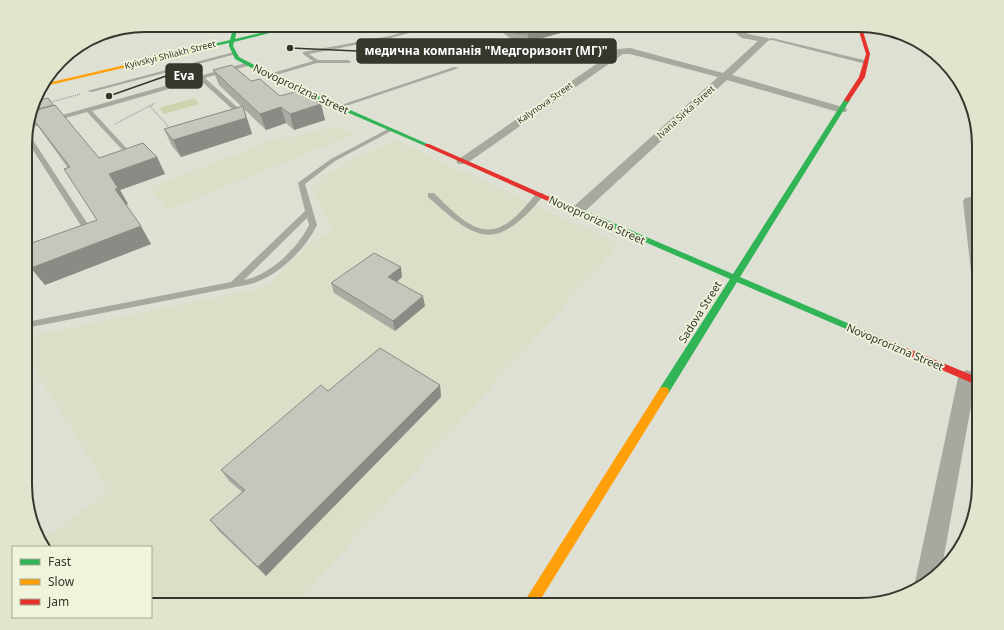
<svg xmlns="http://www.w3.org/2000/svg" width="1004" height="630" font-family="'Noto Sans',sans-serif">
	<rect width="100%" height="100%" fill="#dee0d4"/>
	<path fill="#dbdfc8" d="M338 125 353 135 168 210 148 188 277 138 293 137Z
		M395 140 620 244 295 605H151V547H43L41 541 108 490 26 355V337L266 287 310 244 332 229 311 189 318 180 352 159Z"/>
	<path fill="#cdd3ac" d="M194 98 199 104 164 114 159 108Z"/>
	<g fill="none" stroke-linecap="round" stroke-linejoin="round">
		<path stroke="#a4a59d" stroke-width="1.5" stroke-dasharray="1 1" stroke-linecap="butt" d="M48 103 80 94
			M150 106 168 126
			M115 124 155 103"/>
		<path fill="#a8a99e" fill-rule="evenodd" d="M410 30 412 32 391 38 309 54 318 60H348L351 62 350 63H317L269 77 266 75 313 61 303 54V52L390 36Z
			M772 38 868 61 869 62 866 64 772 40 765 41 763 40Z
			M234 52H236V54L92 92 87 91Z
			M249 62 251 63V65L205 78 246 115V117H241L200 80 92 111 131 153V155H127L87 112 26 129 27 125Z
			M454 67 459 68 340 108 335 107Z
			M388 129 393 130 335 161 305 184 317 225C305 250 278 276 251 284L26 328V322L231 282 305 211 298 183 299 182 331 159ZM307 218 309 225C298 248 270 275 244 280Z
			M26 132 29 134 93 232 92 234H86L85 232 26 139Z
			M428 193H434C452 210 477 241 504 225 517 218 527 204 537 193H543L544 195C496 253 478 242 428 197Z"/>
		<path fill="#a8a99e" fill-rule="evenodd" d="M725 25H735L748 34 768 38 769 40 732 75 846 108 847 110 846 112H838L727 80 582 214 577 215 572 214 570 211 572 208 718 77 630 54H623L466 164H458L456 161 618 49 630 48 723 73 758 41 742 38Z
			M970 197 975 198C982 209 979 261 979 277L973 276 971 272 963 201 965 198Z
			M967 370 974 373 976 378 942 567 918 589 915 582 958 378 960 373Z"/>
		<path fill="#30b455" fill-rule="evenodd" d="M234 25H238L235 39 293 25H301L234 42 233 46 239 57 284 81 430 145 425 146 280 83 235 59 229 46V43L201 49V47L230 40Z
			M847 98 850 100 740 277 866 331 868 333 866 335H860L737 282 668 394 664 395 660 394 659 391 660 388 730 279 569 209 570 207H576L733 274 844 100Z"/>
		<path fill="#ff9f0a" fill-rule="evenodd" d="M203 47H205V49L41 87 43 84Z
			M664 387 668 388 669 391 668 394 537 605H522L660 388Z"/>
		<path fill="#e5322d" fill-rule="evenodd" d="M857 25H861L870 54 865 77 849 101 847 102 844 100 859 77 866 54Z
			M425 144H429L577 209 576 211H570L425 146Z
			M863 330 979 378V386L860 335 858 333 860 331Z"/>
	</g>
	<path fill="#a9aba3" d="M499 25H565L564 32 528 42 514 41 499 30Z
		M213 70 251 81 280 96 321 104 325 120 294 130 286 123 266 130 244 109 252 134 181 157 172 146 164 129 242 107 219 85Z
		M35 101 53 105 99 158 157 157 165 174 120 190 128 204 126 205 151 244 45 285 31 268 97 220 68 168 34 121 30 117Z
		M402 277 397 282 425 306 395 331 334 293 331 283Z
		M440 385 441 397 266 576 219 531 210 520 242 492 229 481 221 470 328 391Z"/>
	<path fill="#8a8b84" d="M562 25H565L564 32 528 42V34Z
		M321 104 325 120 294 130 290 114Z
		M243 106 252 134 181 157 173 140Z
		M281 107 286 123 266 130 260 114Z
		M157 157 165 174 120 190 128 204 125 205 115 189 109 174Z
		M141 226 151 244 45 285 31 268Z
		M401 267 402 277 390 287 388 277Z
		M423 296 425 306 395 331 393 321Z
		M440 385 441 397 266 576 258 567Z"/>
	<path fill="#c5c7bd" stroke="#8a8b84" d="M503 25H562L528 34 514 33Z
		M232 65 251 81 260 79 280 96 301 90 321 104 290 114 281 107 260 114 213 70Z
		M48 98 53 105 32 111 35 101Z
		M55 105 99 158 143 143 157 157 109 174 118 188 115 189 141 226 31 268 26 255V245L97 220 64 169 70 167 30 115 32 111Z
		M243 106 246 118 173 140 164 129Z
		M374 253 401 267 388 277 423 296 393 321 331 283Z
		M380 348 440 385 258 567 210 520 245 490 221 470 321 385 328 391Z"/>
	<g text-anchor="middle" stroke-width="3.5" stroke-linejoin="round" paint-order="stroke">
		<g font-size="9" fill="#35372d" stroke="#f0f4db">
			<text transform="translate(170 55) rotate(-14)" y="3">Kyivskyi Shliakh Street</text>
			<text transform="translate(545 103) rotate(-35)" y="3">Kalynova Street</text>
			<text transform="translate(686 112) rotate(-42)" y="3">Ivana Sirka Street</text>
		</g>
		<g font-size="11" fill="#35372d" stroke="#f0f4db">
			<text transform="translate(301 89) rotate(25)" y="4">Novoprorizna Street</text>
			<text transform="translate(597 220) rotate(24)" y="4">Novoprorizna Street</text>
			<text transform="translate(700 312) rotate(-58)" y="4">Sadova Street</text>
			<text transform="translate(895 347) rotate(23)" y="4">Novoprorizna Street</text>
		</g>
	</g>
	<path d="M0 0H1004V630H0ZM145 32H859A113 113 0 0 1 972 145V485A113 113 0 0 1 859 598H145A113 113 0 0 1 32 485V145A113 113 0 0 1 145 32Z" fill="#e1e5cd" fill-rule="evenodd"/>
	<path fill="none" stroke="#35372d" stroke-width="2" d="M145 32H859A113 113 0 0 1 972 145V485A113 113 0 0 1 859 598H145A113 113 0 0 1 32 485V145A113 113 0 0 1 145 32Z"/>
	<path fill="none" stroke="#35372d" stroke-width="1.5" d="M290 48L357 51M109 96L166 76"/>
	<g fill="#35372d" stroke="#f0f4db" stroke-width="1.5">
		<circle cx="290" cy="48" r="4"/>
		<circle cx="109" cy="96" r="4"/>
	</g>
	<g fill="#35372d" stroke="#35372d" stroke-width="1.5">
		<rect x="357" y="39" width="259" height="24" rx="4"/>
		<rect x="166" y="64" width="36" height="24" rx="4"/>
	</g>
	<g font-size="12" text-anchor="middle" font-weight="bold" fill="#fff">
		<text x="486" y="55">медична компанія "Медгоризонт (МГ)"</text>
		<text x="184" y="80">Eva</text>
	</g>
	<rect x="12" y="546" width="140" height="72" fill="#f0f4db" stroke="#a5a895"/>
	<rect x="20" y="559" width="20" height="6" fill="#30b455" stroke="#a5a895"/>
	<text x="48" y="566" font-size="12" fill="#35372d">Fast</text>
	<rect x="20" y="579" width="20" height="6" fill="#ff9f0a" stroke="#a5a895"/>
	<text x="48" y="586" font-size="12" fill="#35372d">Slow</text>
	<rect x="20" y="599" width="20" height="6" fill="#e5322d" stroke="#a5a895"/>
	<text x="48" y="606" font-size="12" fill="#35372d">Jam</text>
</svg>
